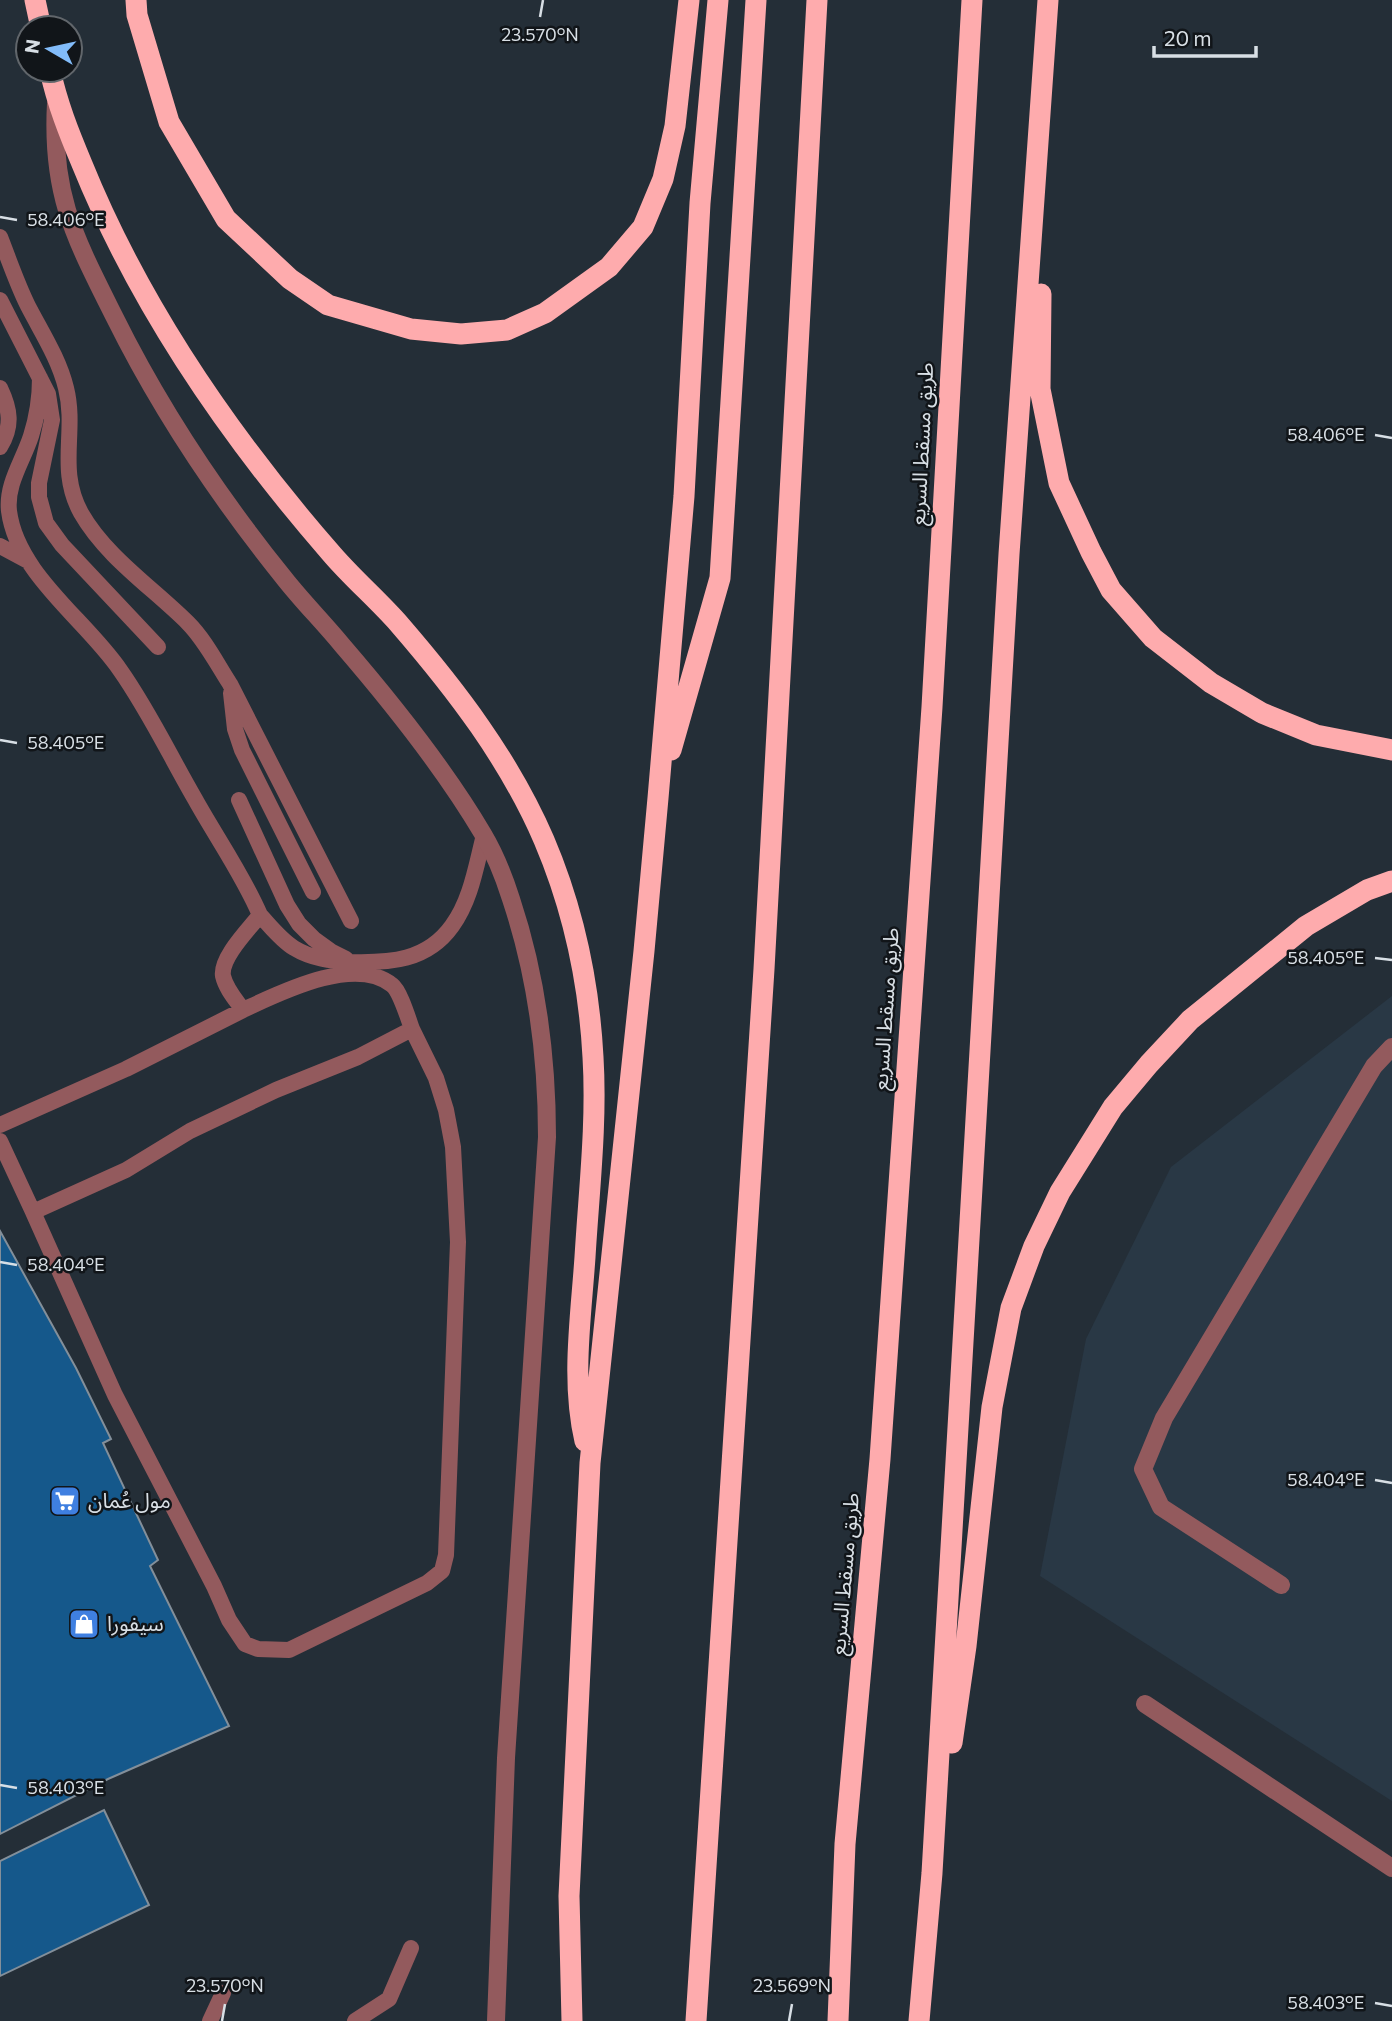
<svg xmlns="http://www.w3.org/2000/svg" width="1392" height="2021" font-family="Commissioner,'Noto Sans Arabic',sans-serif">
	<rect width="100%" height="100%" fill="#242e37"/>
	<path fill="#293845" d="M1392 996V1801L1040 1576 1086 1339 1171 1167Z"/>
	<path fill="#15588b" stroke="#838f9a" stroke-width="2" d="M0 1231 76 1368 111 1439 103 1443 158 1560 150 1566 229 1726 108 1779 0 1834Z
		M104 1810 149 1905 0 1976V1861Z"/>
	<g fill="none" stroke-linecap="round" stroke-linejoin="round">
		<path stroke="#935a5d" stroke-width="16" d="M0 237C9 260 17 284 28 306 42 333 59 359 66 388 77 432 57 469 81 513 106 557 153 588 188 623 205 640 217 664 230 684L351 921
			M0 300 48 394 52 420 39 483V497L46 523 62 545 158 647
			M40 378C40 398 37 417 31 436 23 461 6 484 9 511 17 574 86 620 120 670 149 711 170 756 195 799 216 837 243 875 260 915 271 927 281 940 294 948 312 959 331 961 351 962 390 963 427 961 452 926 471 900 476 866 484 835
			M0 388C10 409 13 426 0 447
			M0 546 28 561
			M231 693 235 729 242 750 313 892
			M239 800 287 905 299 924 314 939 332 952 346 959
			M0 1125 126 1069 243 1010
			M0 1141 33 1212 126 1170 190 1131 276 1090 358 1057 412 1029C408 1018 400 991 392 985 354 955 280 993 243 1010 236 1000 226 989 223 976 220 958 249 929 260 915
			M33 1212 115 1395 214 1586 229 1620 245 1644 258 1649 289 1650 427 1583 442 1571 446 1555 458 1242 453 1147 446 1110 436 1078 412 1029
			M210 2021 223 1993
			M355 2021 389 1999 411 1948"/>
		<path stroke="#935a5d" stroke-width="18" d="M1281 1585 1161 1507 1143 1469 1164 1418 1374 1066 1392 1047
			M1145 1704 1392 1868"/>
		<path stroke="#935a5d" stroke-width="18" d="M56 103C51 194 74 236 114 316 160 409 218 496 284 578 302 601 323 622 342 645 392 703 444 768 483 834 495 854 504 877 511 899 537 977 547 1055 547 1137L506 1758 496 2021"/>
		<path stroke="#feabad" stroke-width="21" d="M35 0 41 28
			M136 0 137 15 169 122 226 219 290 279 328 305 411 329 461 334 507 330 545 313 609 267 643 227 663 179 675 126 689 0
			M50 70C57 103 69 133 82 164 140 307 229 436 330 552 351 577 377 599 399 624 456 690 509 759 544 840 573 908 589 983 593 1057 597 1123 589 1190 585 1257 581 1317 571 1381 585 1441
			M1041 294 1040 389 1059 483 1091 552 1111 590 1153 638 1211 683 1262 713 1316 735 1392 750
			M671 750 720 578 756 0
			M952 1743 966 1646 992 1407 1011 1308 1034 1246 1060 1192 1113 1107 1149 1064 1190 1020 1306 926 1367 890 1392 881
			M572 2021 569 1896 590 1463 644 951 658 798 684 496 700 203 718 0
			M696 2021 764 969 817 0
			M838 2021 845 1844 880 1459 932 707 972 0
			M919 2021 932 1873 1009 554 1048 0"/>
	</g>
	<path fill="none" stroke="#d8dfe5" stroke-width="2.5" d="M540 17 543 0M0 217 17 220M1375 435 1392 438M0 740 17 743M1375 958 1392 960M0 1262 17 1265M1375 1480 1392 1483M0 1785 17 1788M1375 2003 1392 2006M222 2021 225 2004M789 2021 792 2004"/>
	<defs>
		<g id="supermarket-square" transform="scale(1.575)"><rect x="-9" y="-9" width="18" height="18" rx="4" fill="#3f7fe0" stroke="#111519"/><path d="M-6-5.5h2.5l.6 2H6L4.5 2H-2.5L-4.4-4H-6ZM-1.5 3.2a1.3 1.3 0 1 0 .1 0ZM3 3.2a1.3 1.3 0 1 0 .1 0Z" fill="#fff"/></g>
		<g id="shop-square" transform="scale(1.575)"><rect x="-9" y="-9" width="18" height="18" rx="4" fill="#3f7fe0" stroke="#111519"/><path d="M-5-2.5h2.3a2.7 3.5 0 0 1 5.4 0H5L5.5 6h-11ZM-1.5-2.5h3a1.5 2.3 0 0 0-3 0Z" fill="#fff"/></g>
	</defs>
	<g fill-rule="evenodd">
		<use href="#supermarket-square" x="65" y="1501"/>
		<use href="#shop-square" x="84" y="1624"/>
	</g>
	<g text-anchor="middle" stroke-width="5" stroke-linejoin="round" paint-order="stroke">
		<g font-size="21" fill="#d8dfe5" stroke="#111519">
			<text transform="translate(922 444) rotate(-87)" y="7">طريق مسقط السريع</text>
			<text transform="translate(886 1009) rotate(-86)" y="7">طريق مسقط السريع</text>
			<text transform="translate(845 1574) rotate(-85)" y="7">طريق مسقط السريع</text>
		</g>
		<g font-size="21" fill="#d8dfe5" stroke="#111519" text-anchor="start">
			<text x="88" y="1508">مول عُمان</text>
			<text x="107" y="1631">سيفورا</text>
		</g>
	</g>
	<g font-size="18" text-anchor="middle" fill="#d8dfe5" stroke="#111519" stroke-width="5" stroke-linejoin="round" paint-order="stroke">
		<text x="540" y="41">23.570°N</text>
		<text x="66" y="226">58.406°E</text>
		<text x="1326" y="441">58.406°E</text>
		<text x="66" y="749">58.405°E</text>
		<text x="1326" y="964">58.405°E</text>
		<text x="66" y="1271">58.404°E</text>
		<text x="1326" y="1486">58.404°E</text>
		<text x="66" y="1794">58.403°E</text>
		<text x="225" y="1992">23.570°N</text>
		<text x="792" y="1992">23.569°N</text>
		<text x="1326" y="2009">58.403°E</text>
	</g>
	<g transform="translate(49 49) rotate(279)"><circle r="33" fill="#111519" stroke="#61666b" stroke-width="2"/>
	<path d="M0-5L12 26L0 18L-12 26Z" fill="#82bcfa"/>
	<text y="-10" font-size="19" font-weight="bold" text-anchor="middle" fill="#d8dfe5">N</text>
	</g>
	<path d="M1154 46v10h102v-10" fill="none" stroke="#d8dfe5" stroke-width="3.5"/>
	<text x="1164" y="46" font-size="21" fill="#d8dfe5" stroke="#111519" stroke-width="5" paint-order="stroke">20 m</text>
</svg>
